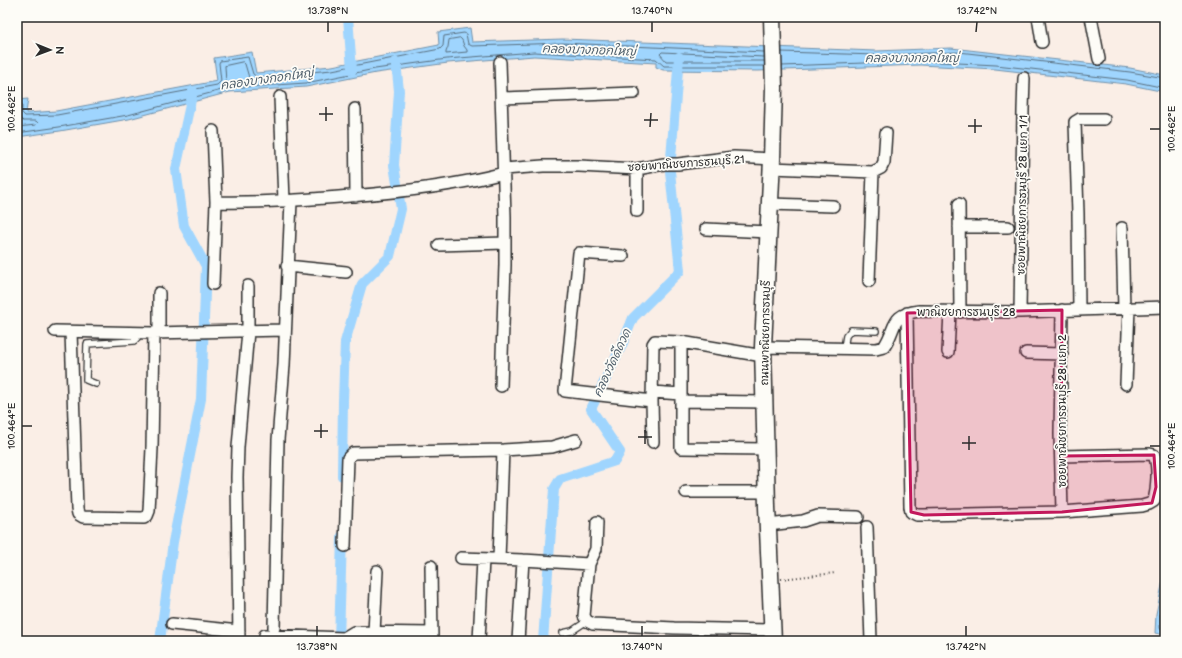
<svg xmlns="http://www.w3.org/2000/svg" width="1182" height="658" font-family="'Balsamiq Sans','Playpen Sans Thai',sans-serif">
	<rect width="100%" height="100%" fill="#faeee6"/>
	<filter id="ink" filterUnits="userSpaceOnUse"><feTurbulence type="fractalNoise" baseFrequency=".025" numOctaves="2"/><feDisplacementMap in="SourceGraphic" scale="8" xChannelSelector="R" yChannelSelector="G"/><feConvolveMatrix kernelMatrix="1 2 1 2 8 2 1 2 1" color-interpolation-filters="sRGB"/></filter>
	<g filter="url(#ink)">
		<path fill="#9fd5fe" stroke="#7191aa" d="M470 28 472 42 563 39 876 51 951 48 1130 68 1165 75V92L1126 84 995 69 920 65 758 71 663 70 656 67V63L534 56 448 63 376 73 306 87 230 92 129 119 60 131 17 137V100L28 99 26 113 56 111 217 81 214 58 252 52 256 73 332 66 439 45 438 32Z
			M1165 571V635L1155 633 1156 614Z"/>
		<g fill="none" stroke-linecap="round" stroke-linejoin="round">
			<path stroke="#596f7f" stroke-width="1" d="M460 38 462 40 464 46 467 50V52L446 54V52L448 47 449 40Z
				M782 52 876 55 959 52 1130 72 1165 78
				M764 57 662 52 660 54 666 61H764
				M243 62 245 64 250 81 226 83 225 66Z
				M782 66 920 61 996 65 1127 80 1165 88
				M17 104 22 105V113L25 116 57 115 217 85 221 81 219 63 220 61 248 57 253 74 257 77 332 70 440 49 443 46 444 36 464 33 466 34 468 44 472 46 563 43 764 52
				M17 115 23 121H36L38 123 36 125 17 127
				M17 133 59 127 128 115 229 88 306 83 375 69 447 59 534 52 656 59 664 66H764
				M1165 592 1160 615V628L1161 630 1165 631"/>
			<path stroke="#9fd5fe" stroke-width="10" d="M348 17 352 70
				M342 476 343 401 345 342 362 284 390 256 401 209 394 165 399 91 396 62
				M160 641 173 542 201 399 206 266 184 226 176 169 193 91
				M339 641 342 536
				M543 641 554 489 560 479 615 461 620 452 591 409 622 345 633 318 680 271 670 171 679 57"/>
			<g stroke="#2b2b2b" stroke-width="8">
				<path id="service" d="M844 348 846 336 851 330 876 331
					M96 384 86 380 87 344 134 341 137 338 138 332
					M563 633 572 631 587 621"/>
			</g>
			<g stroke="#2b2b2b" stroke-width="14">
				<path id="minor" d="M1038 17 1042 42
					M1091 17 1099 59
					M500 62 505 217V265L501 386
					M280 97 284 201
					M502 98 634 93
					M355 109 356 196
					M771 168 873 172 869 281
					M504 169 543 166H579L637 169 664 164H678L734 157 772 159
					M637 169V211
					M873 172 881 168 884 162 886 133
					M216 202C261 203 305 200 350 196 402 192 454 186 504 173
					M770 204 833 206
					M959 204 960 312
					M959 227H1008
					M1122 228 1124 309
					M706 229 768 232
					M439 245 505 243
					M623 256 579 253 565 391 652 401
					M287 266 346 272
					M213 284 216 202 213 131
					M1079 310 1078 214 1075 122 1080 119H1104
					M1020 312 1023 110 1024 78
					M907 313 910 507 911 512 917 515H924L1062 512 1142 506 1149 504 1154 501C1157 489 1159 466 1154 455L1150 454 1061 456
					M55 331 154 333 285 330
					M71 332 77 509 78 514 83 517 144 518 147 516 149 511 152 448 154 333
					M159 333V293
					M681 342V448L766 449
					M763 347 876 349 884 347C898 326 889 315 919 311L1020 312 1165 307
					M948 352 950 312
					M1026 353 1062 354
					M1126 384 1129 308
					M652 392 681 394
					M681 401 765 402
					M653 442 652 401 653 344 655 341 681 342 763 356
					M686 492H767
					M1062 512 1060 434 1062 310
					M597 522 596 549 589 564 584 616 587 621 593 624 674 628 773 630
					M768 525 803 521 818 516 858 517
					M867 527 871 641
					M345 546 348 458 353 453 503 450 552 447 576 440
					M461 558 523 560 589 564
					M499 559 503 450
					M431 566 432 640
					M172 624 239 631
					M274 628 278 440 284 365 291 201
					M374 633 377 571
					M239 641 237 477 238 447 248 331V286
					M265 641V635L344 638
					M344 641V638L354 632 432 633
					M479 641 483 559
					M518 641 523 560"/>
			</g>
			<g stroke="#2b2b2b" stroke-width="19">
				<path id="secondary" d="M772 17 774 88 772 159 763 347 767 507 773 641"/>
			</g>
			<path stroke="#2b2b2b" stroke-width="2" stroke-dasharray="1 3" stroke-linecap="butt" d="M781 579 835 573"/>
			<use href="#service" stroke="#fdfcf7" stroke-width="5.5"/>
			<use href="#minor" stroke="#fdfcf7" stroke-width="11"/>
			<use href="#secondary" stroke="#fdfcf7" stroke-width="16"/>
		</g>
	</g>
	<path fill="#c2185b" fill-opacity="0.2" stroke="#c2185b" stroke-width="3" stroke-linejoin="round" d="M1062 310 1061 456 1154 455 1156 487 1152 503 1062 512 924 515 911 512 907 313Z"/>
	<path fill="none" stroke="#2b2b2b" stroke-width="1.5" d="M328 32V22M652 32V22M976 32 977 22M22 109H32M319 114H333M644 120H658M326 121V107M968 126H982M650 127 651 113M1150 129H1160M975 133V119M22 426H32M314 431H328M638 437H652M321 438V424M962 443H976M645 444V430M1150 446H1160M969 450V436M317 636V626M642 636V626M966 636V626"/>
	<g text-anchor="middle" stroke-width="3.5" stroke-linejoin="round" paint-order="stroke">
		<g font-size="11" fill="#2b2b2b" stroke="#fdfcf7">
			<text transform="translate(686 163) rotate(-4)" y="4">ซอยพาณิชยการธนบุรี 21</text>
			<text transform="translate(1022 195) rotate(-89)" y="4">ซอยพาณิชยการธนบุรี 28 แยก 1/1</text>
			<text x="966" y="316">พาณิชยการธนบุรี 28</text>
			<text transform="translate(765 333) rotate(-89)" y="4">ถนนพาณิชยการธนบุรี</text>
			<text transform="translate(1062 411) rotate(-90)" y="4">ซอยพาณิชยการธนบุรี 28 แยก 2</text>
		</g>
		<g font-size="12" font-style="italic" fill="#4e5e6a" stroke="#fdfcf7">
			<text transform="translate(589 50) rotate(2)" y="4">คลองบางกอกใหญ่</text>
			<text x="912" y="62">คลองบางกอกใหญ่</text>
			<text transform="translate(267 79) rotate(-8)" y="4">คลองบางกอกใหญ่</text>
			<text transform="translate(612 363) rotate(-65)" y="4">คลองวัดดีดวด</text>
		</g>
	</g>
	<rect width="1182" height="658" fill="none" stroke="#fdfcf7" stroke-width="44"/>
	<g transform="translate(50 50) rotate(91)" stroke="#fdfcf7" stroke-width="3" paint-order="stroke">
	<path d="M0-3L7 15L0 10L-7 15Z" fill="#2b2b2b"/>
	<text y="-6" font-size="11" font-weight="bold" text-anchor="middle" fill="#2b2b2b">N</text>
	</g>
	<rect x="22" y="22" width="1138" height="614" fill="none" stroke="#2b2b2b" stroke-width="1.5"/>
	<g font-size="10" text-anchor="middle" fill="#2b2b2b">
		<text x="328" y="14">13.738°N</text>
		<text x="652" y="14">13.740°N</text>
		<text x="977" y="14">13.742°N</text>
		<text transform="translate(11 109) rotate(-90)" y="4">100.462°E</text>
		<text transform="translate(1171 129) rotate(-90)" y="4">100.462°E</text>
		<text transform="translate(11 426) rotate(-90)" y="4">100.464°E</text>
		<text transform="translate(1171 446) rotate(-90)" y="4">100.464°E</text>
		<text x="317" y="650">13.738°N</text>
		<text x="642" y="650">13.740°N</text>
		<text x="966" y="650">13.742°N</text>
	</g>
</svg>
